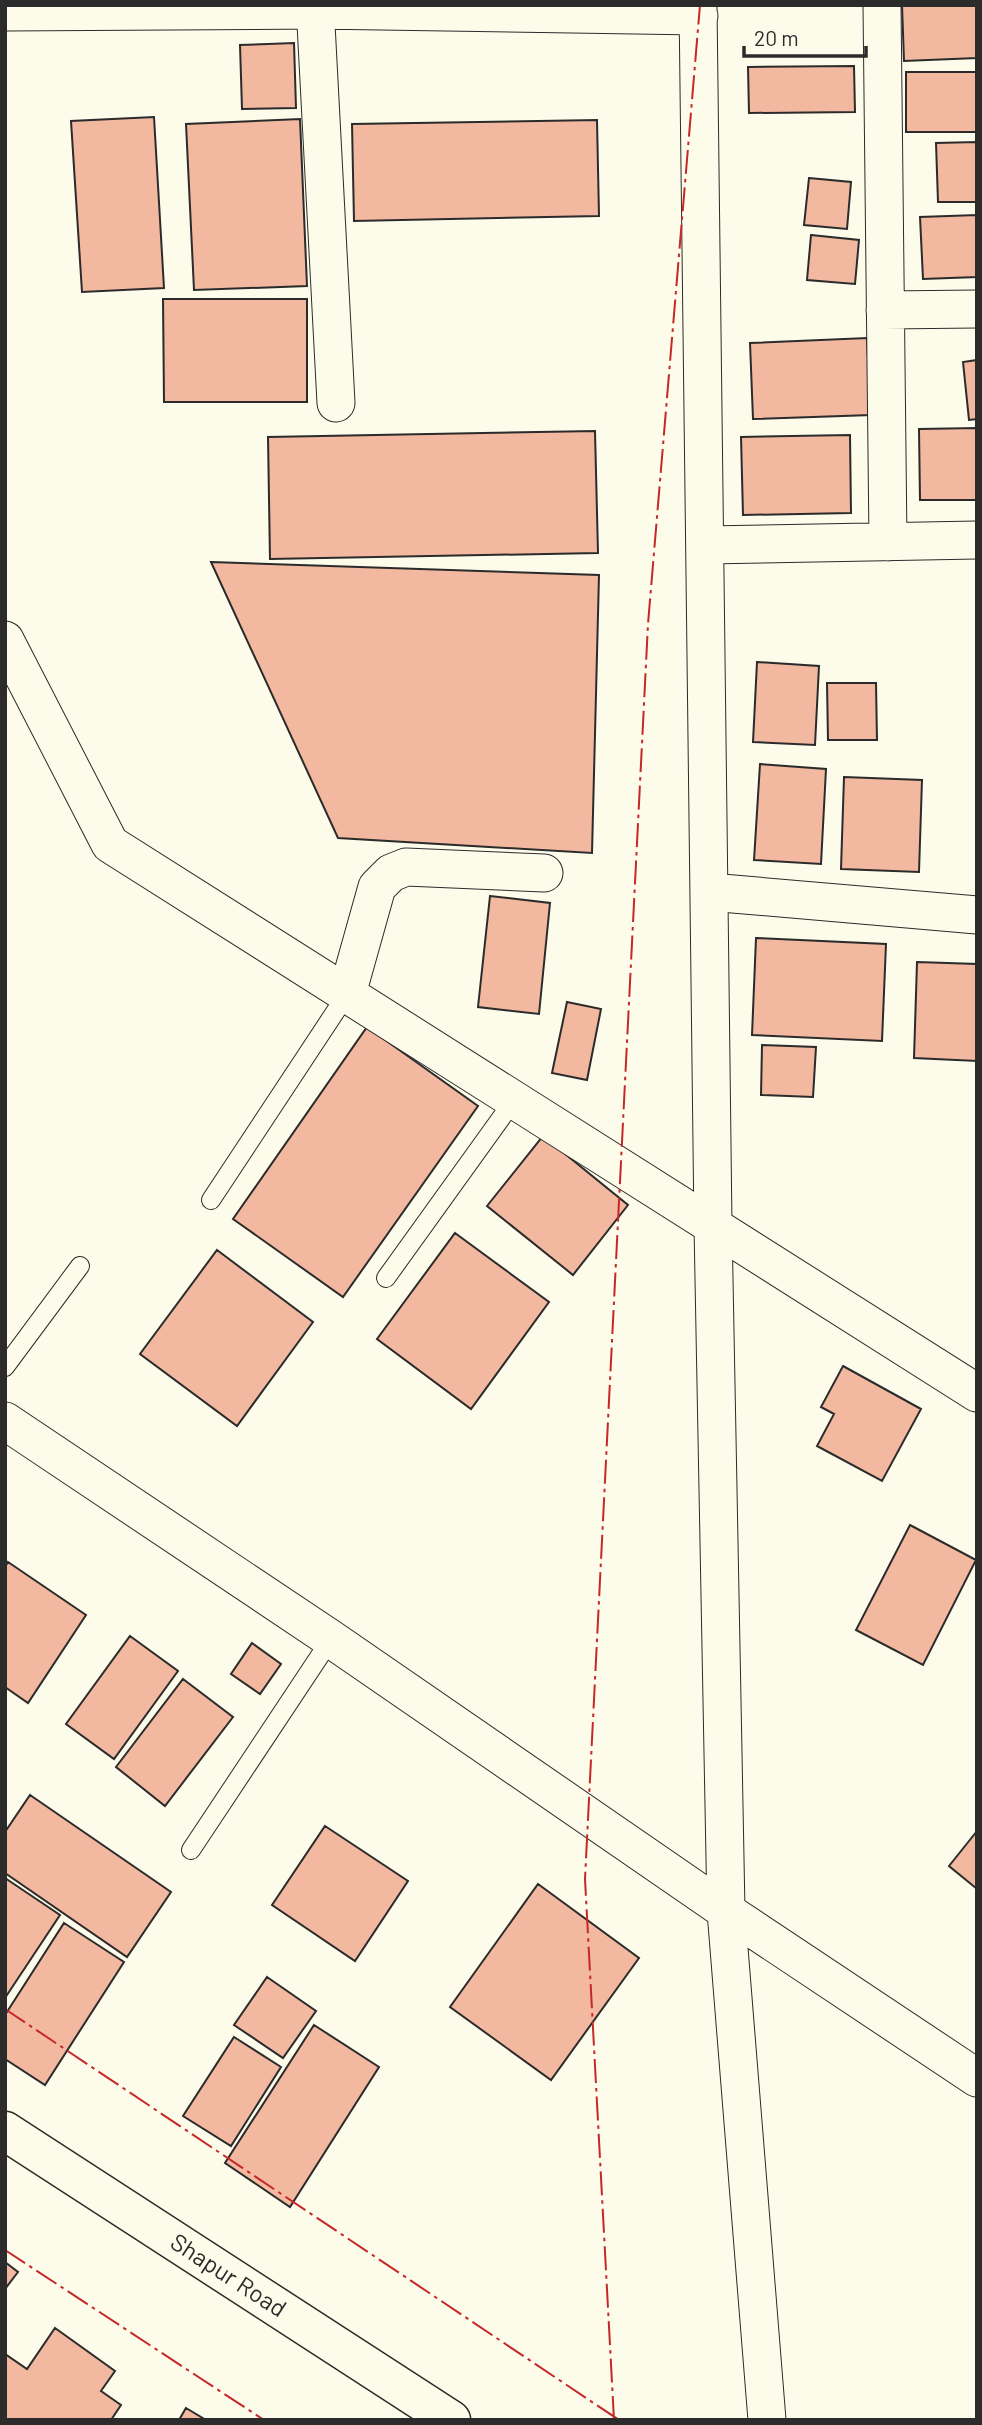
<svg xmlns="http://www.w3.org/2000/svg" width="982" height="2425" font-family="Barlow,sans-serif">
	<rect width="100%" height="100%" fill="#fdfbea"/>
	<path fill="#f2b8a0" stroke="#2b2b2b" stroke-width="2" d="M902 5H977V58L904 61Z
		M294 43 296 108 242 109 240 45Z
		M854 66 855 112 749 113 748 67Z
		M906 72H977V132H906Z
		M154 117 164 288 82 292 71 121Z
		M300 119 307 286 194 290 186 124Z
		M597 120 599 216 354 221 352 124Z
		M977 142V202H938L936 143Z
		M809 178 851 182 847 229 804 225Z
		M977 215V277L923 279 920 217Z
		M811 235 859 240 855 284 807 280Z
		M163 299H307V402H164Z
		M867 338 871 415 753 419 750 343Z
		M977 360V419L969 420 963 362Z
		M977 428V500H920L919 429Z
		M595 431 598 553 270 559 268 437Z
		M850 435 851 513 743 515 741 437Z
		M211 562 599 575 592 853 338 838Z
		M757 662 819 666 815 745 753 742Z
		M827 683H876L877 740H828Z
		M760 764 826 769 821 864 754 860Z
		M844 777 922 780 919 872 841 869Z
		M490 896 550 903 539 1014 478 1007Z
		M756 938 886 944 882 1041 752 1035Z
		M917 962 977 964V1061L914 1058Z
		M567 1002 601 1009 587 1080 552 1073Z
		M367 1027 478 1106 343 1297 233 1219Z
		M762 1045 816 1047 813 1097 761 1095Z
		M543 1136 628 1205 573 1275 487 1206Z
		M455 1233 549 1302 471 1409 377 1339Z
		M217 1250 313 1322 237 1426 140 1354Z
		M843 1366 921 1409 882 1481 817 1446 834 1414 821 1407Z
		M910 1525 976 1560 923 1665 856 1630Z
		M8 1562 86 1615 28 1703 5 1687V1567Z
		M130 1636 178 1671 114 1759 66 1724Z
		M252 1643 281 1664 260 1694 231 1674Z
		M183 1679 233 1717 165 1806 116 1767Z
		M30 1795 171 1892 127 1957 5 1873V1832Z
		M325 1826 408 1881 355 1961 272 1905Z
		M977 1831V1889L949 1866Z
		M5 1878 60 1915 5 1998Z
		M538 1884 639 1958 551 2080 450 2007Z
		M64 1923 124 1962 45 2085 5 2059V2015Z
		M267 1977 316 2011 283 2058 234 2025Z
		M314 2025 379 2067 290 2207 225 2163Z
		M234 2037 281 2067 231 2146 183 2116Z
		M5 2262 18 2272 5 2289Z
		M55 2328 115 2371 101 2391 121 2405 111 2420H5V2354L27 2369Z
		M186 2408 206 2420H179Z"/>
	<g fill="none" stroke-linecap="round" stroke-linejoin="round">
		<g stroke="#2b2b2b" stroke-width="20">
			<path id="lane" d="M211 1200 347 994
				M386 1278 514 1100
				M5 1367 80 1266
				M191 1850 331 1639"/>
		</g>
		<g stroke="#2b2b2b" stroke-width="39">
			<path id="street" d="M315 5 336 403
				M698 5 713 1226 726 1911 767 2420
				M882 5 888 542
				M5 12 315 10 699 16
				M885 310 977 309
				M706 545 977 540
				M5 640 110 844 977 1393
				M710 892 977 915
				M347 994 377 887 391 873 406 867 544 873
				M5 1421 331 1639 726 1911 977 2078"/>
		</g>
		<g stroke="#2b2b2b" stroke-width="41">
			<g id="secondary">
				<path id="s1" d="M5 2131 451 2420"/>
			</g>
		</g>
		<use href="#lane" stroke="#fdfbea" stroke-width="18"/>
		<use href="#street" stroke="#fdfbea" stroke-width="37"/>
		<use href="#secondary" stroke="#fdfbea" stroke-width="38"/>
		<path stroke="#c62828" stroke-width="2" stroke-dasharray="24 5 3.5 5" stroke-linecap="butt" d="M5 2009 619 2420
			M5 2250 264 2420
			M614 2420 585 1879 648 624 700 5"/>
	</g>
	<g text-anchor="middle" stroke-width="5" stroke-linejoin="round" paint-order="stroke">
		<g font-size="24" fill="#2b2b2b" stroke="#fdfbea">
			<text dy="8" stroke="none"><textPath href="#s1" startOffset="266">Shapur Road</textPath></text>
		</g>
	</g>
	<rect width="982" height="2425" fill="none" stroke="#2b2b2b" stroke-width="14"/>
	<path d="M744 46v10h122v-10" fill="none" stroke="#2b2b2b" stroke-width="3.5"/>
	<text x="754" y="46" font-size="21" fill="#2b2b2b" stroke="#fdfbea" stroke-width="5" paint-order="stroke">20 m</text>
</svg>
